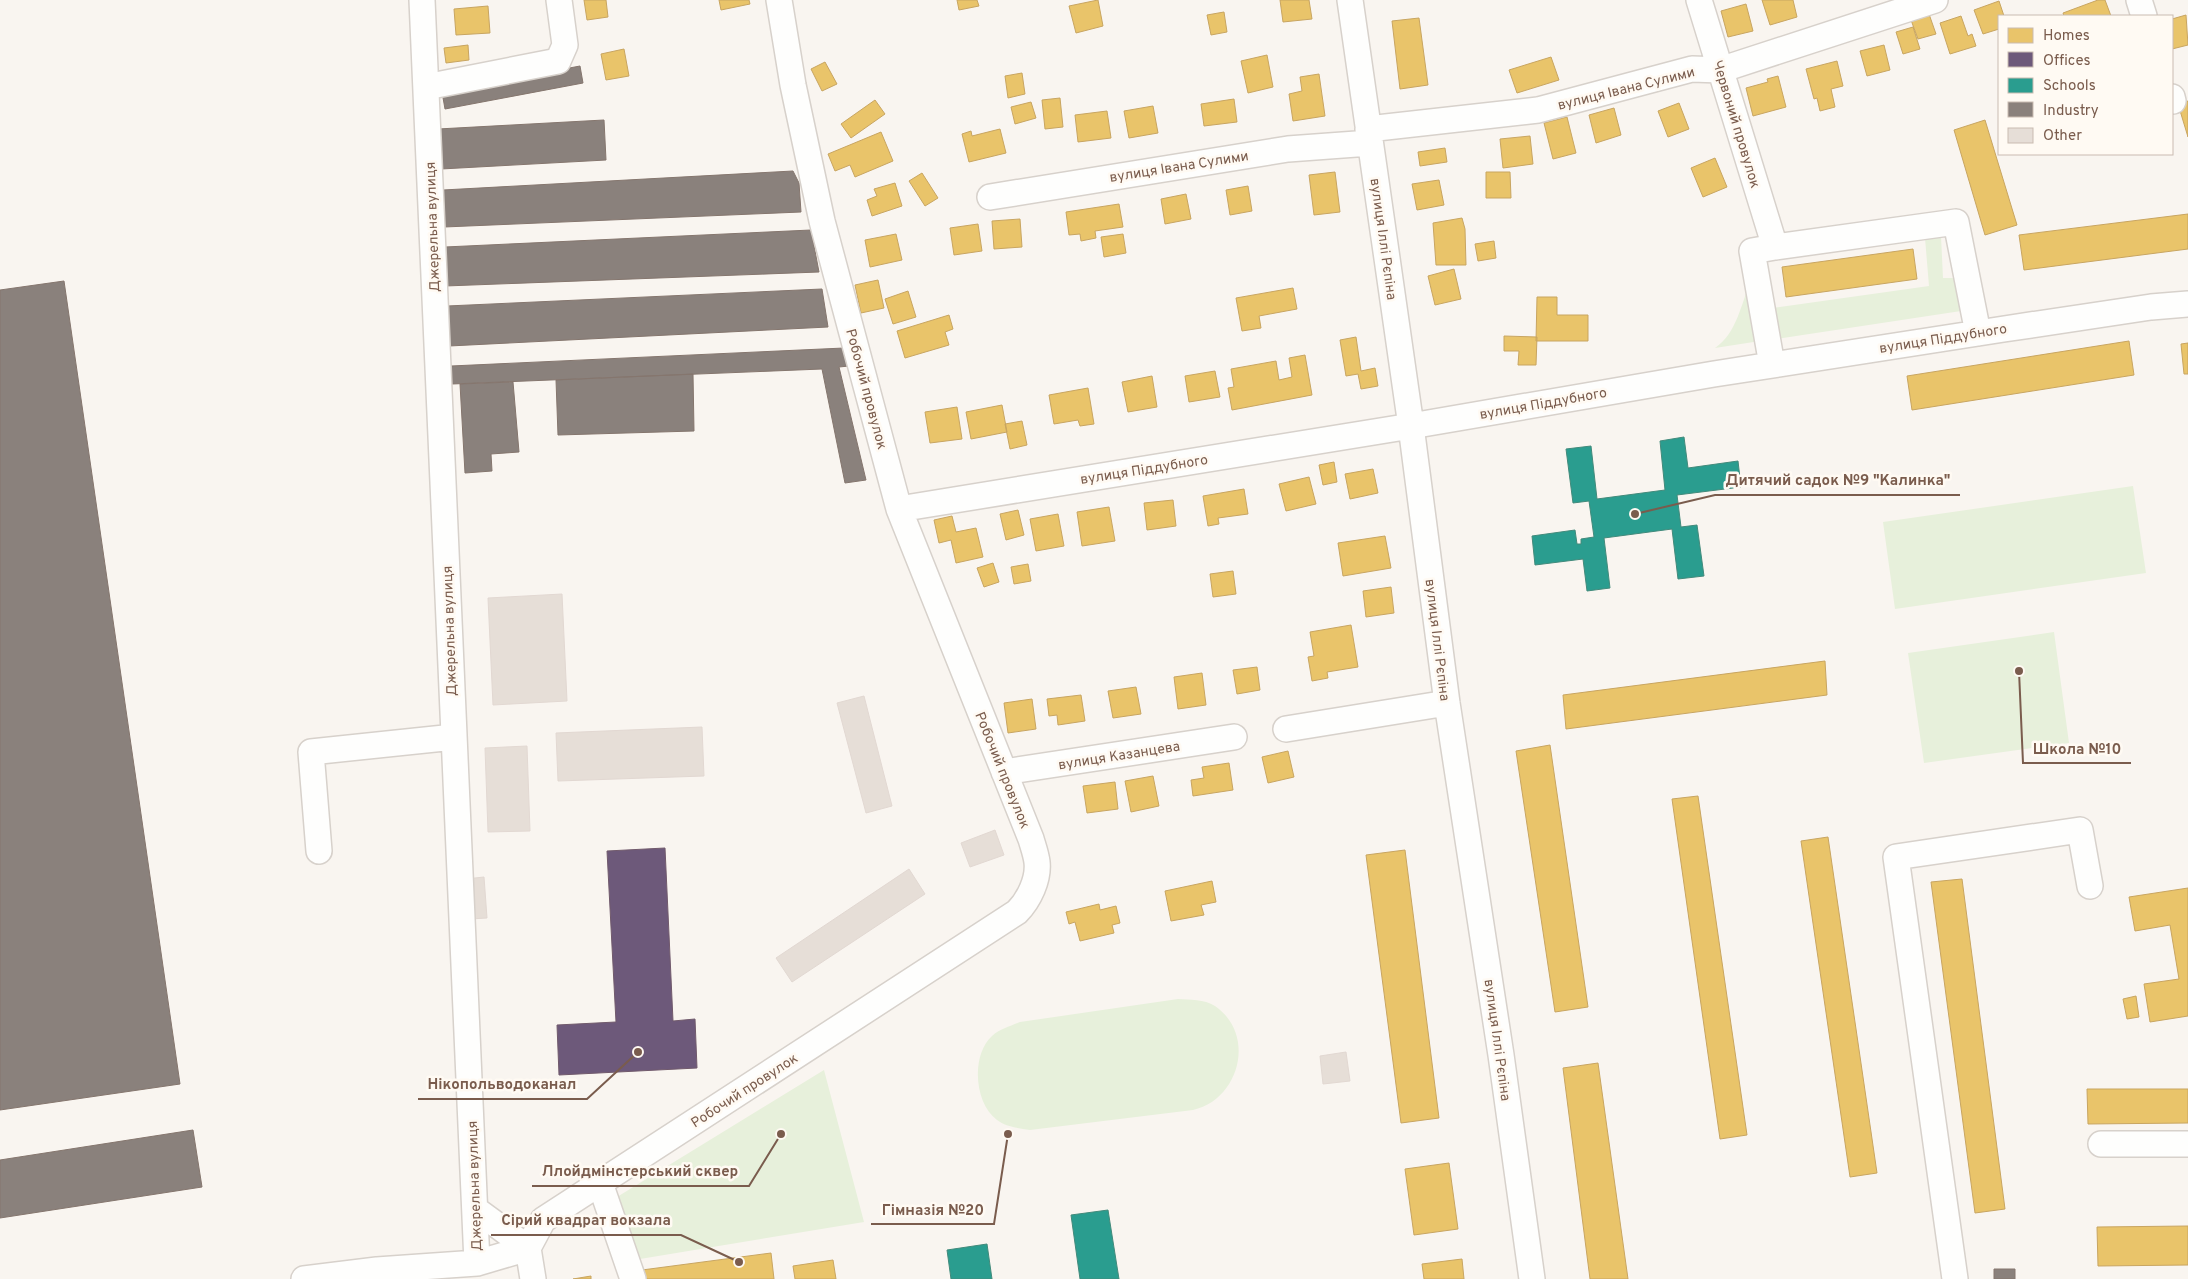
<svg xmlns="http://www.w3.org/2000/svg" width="2188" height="1279" font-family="Overpass,sans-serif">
	<rect width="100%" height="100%" fill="#f9f5f0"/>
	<path fill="#e7f0db" d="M1941 236 1943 278H1960L1961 311 1777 339 1772 308 1929 286 1925 238Z
		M1751 280 1760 341 1715 348C1737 333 1741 304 1751 280Z
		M2133 486 2146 573 1895 609 1883 522Z
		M2054 632 2069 743 1924 763 1908 653Z
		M1178 999C1190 1000 1204 999 1215 1006 1257 1035 1239 1100 1193 1110L1030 1130C1018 1128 1006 1127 997 1120 974 1103 971 1055 992 1036 1000 1029 1011 1026 1020 1022Z
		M824 1070 864 1222 634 1260 617 1197Z"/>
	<path fill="#e9c46a" stroke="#c8a561" d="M584 0H606L608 17 587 20Z
		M719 0H749L750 4 721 10Z
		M957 0H977L979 6 959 10Z
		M1098 0 1103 26 1076 33 1069 6Z
		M1280 0H1309L1312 19 1283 22Z
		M1762 0H1793L1797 17 1770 25Z
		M2098 0H2105L2111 16H2064L2063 13Z
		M1999 1 2004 16H1999V29L1983 34 1974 10Z
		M1746 4 1753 31 1728 37 1721 11Z
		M488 6 490 33 456 35 454 9Z
		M1224 12 1227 32 1211 35 1207 15Z
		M1929 14 1936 34 1918 39 1911 20Z
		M2186 15 2188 45 2172 49V19Z
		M1961 16 1968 36 1972 34 1976 46 1950 54 1940 23Z
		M1419 18 1428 85 1400 89 1392 21Z
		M1913 27 1920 49 1903 54 1896 32Z
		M468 45 469 60 446 63 444 48Z
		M1884 45 1890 70 1867 76 1860 51Z
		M624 49 629 76 606 80 601 54Z
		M1267 55 1273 87 1248 93 1241 61Z
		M1551 57 1559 80 1517 93 1509 70Z
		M1837 61 1843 86 1831 89 1835 107 1820 111 1817 98 1814 99 1806 69Z
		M825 62 837 84 822 91 811 69Z
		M1022 73 1025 94 1008 98 1005 76Z
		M1319 74 1325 116 1293 121 1289 94 1302 91 1300 77Z
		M1778 76 1786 107 1753 116 1746 88 1768 82 1767 79Z
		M1060 98 1063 127 1045 129 1042 100Z
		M1234 99 1237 122 1204 126 1201 104Z
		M875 100 885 114 851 138 841 124Z
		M2188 101V137L2178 104Z
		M1031 102 1036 118 1015 124 1011 107Z
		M1679 103 1689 129 1668 137 1658 111Z
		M1153 106 1158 133 1129 138 1124 111Z
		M1614 108 1621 135 1596 143 1589 115Z
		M1107 111 1111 138 1078 142 1075 115Z
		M1567 117 1576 153 1553 159 1544 123Z
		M1985 120 2017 225 1985 235 1954 130Z
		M1000 129 1006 153 969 162 962 134 971 131 972 136Z
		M881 132 893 161 855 177 850 165 835 171 828 154Z
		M1530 136 1533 164 1503 168 1500 139Z
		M1445 148 1447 162 1420 166 1418 152Z
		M1715 158 1727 187 1703 197 1691 168Z
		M1335 172 1340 212 1314 215 1309 175Z
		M1486 172H1510L1511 198H1486Z
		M922 173 938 198 925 206 909 181Z
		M1439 180 1444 205 1417 210 1412 184Z
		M895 183 902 206 872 216 867 200 877 196 874 189Z
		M1248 186 1252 211 1230 215 1226 190Z
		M1186 194 1191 219 1165 224 1161 199Z
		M1119 204 1123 227 1095 231 1096 238 1081 241 1080 234 1069 235 1066 212Z
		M2188 214V249L2024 270 2019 235Z
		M1462 218 1465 229 1466 265H1436L1433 223Z
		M1020 219 1022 247 994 249 992 221Z
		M978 224 982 251 954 255 950 228Z
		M896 234 902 260 870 267 865 240Z
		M1123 234 1126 253 1104 257 1101 237Z
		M1494 241 1496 258 1478 261 1475 244Z
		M1913 249 1917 279 1786 297 1782 267Z
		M1454 269 1461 299 1435 305 1428 276Z
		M878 280 884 308 861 313 855 285Z
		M1293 288 1297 309 1259 316 1261 328 1242 331 1236 298Z
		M908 291 916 317 893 324 885 299Z
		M1537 297H1557V315H1588V341H1536Z
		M949 315 953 329 945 332 949 345 905 358 897 331Z
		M1504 336 1537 337 1536 365H1518L1519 351H1504Z
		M1356 337 1361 371 1375 368 1378 386 1361 389 1358 374 1346 376 1340 340Z
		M2129 341 2134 375 1912 410 1907 376Z
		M2188 343V374H2184L2181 344Z
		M1305 355 1312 395 1232 410 1228 388 1234 387 1231 369 1276 361 1279 380 1292 377 1289 358Z
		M1215 371 1220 397 1189 402 1185 376Z
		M1152 376 1157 407 1128 412 1122 382Z
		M1088 388 1094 424 1080 426 1078 420 1054 424 1049 395Z
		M1002 405 1007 432 971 439 966 412Z
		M957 407 962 439 930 443 925 412Z
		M1022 421 1027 445 1010 449 1005 424Z
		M1334 462 1337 482 1323 485 1319 465Z
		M1373 469 1378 493 1350 499 1345 474Z
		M1309 477 1316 504 1286 511 1279 484Z
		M1244 489 1248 514 1218 518 1219 524 1208 526 1203 496Z
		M1173 500 1176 526 1147 530 1144 503Z
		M1109 507 1115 541 1082 546 1077 512Z
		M1018 510 1024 535 1006 540 1000 514Z
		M1058 514 1064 546 1036 551 1030 519Z
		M952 516 956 532 976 528 983 557 956 563 951 540 939 543 934 520Z
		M1385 536 1391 568 1343 576 1338 543Z
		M993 563 999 582 984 587 977 568Z
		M1028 564 1031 581 1014 584 1011 567Z
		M1233 571 1236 594 1213 597 1210 574Z
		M1391 587 1394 613 1366 617 1363 591Z
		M1351 625 1358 667 1327 672 1328 678 1312 681 1308 657 1314 656 1310 632Z
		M1825 661 1827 695 1566 729 1563 695Z
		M1257 667 1260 690 1237 694 1233 670Z
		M1202 673 1206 705 1178 709 1174 677Z
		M1136 687 1141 714 1113 718 1108 691Z
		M1081 695 1085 721 1058 725 1057 715 1049 716 1047 699Z
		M1032 699 1036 729 1008 733 1004 703Z
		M1550 745 1588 1007 1555 1012 1516 751Z
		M1288 751 1294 777 1268 783 1262 757Z
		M1229 763 1233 790 1193 796 1191 780 1204 778 1202 767Z
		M1153 776 1159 806 1131 812 1125 781Z
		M1115 782 1118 809 1087 813 1083 786Z
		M1698 796 1747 1135 1720 1139 1672 799Z
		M1828 837 1877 1173 1850 1177 1801 841Z
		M1405 850 1439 1118 1401 1123 1366 855Z
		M1962 879 2005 1209 1975 1213 1931 882Z
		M1212 881 1216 902 1201 905 1204 915 1171 921 1165 891Z
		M2188 888V1016L2150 1022 2144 984 2179 979 2170 925 2135 931 2129 897Z
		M1099 904 1100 910 1116 906 1120 923 1112 925 1114 933 1080 941 1075 922 1069 924 1066 912Z
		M2136 996 2139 1017 2127 1019 2123 999Z
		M1598 1063 1628 1279H1590L1563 1068Z
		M2087 1089H2188V1123L2088 1124Z
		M1449 1163 1458 1229 1414 1235 1405 1169Z
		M2188 1226V1265L2098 1266 2097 1227Z
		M771 1253 774 1279H643L642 1270Z
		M1462 1259 1464 1279H1424L1422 1264Z
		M833 1260 836 1279H795L793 1266Z
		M591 1276V1279H573Z"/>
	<path fill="#6d597a" stroke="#715a6c" d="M665 848 673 1021 695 1019 697 1068 559 1075 557 1025 616 1022 607 851Z"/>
	<path fill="#2a9d8f" stroke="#428a7b" d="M1684 437 1688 468 1738 461 1741 487 1677 495 1681 527 1697 525 1704 576 1678 579 1672 529 1604 538 1610 588 1587 591 1583 559 1535 565 1532 536 1575 530 1577 544H1581V539L1594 537 1589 501 1573 503 1566 449 1591 446 1597 499 1665 490 1660 441Z
		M1108 1210 1119 1279H1080L1071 1215Z
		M987 1244 992 1279H951L947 1250Z"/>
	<path fill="#8a817c" stroke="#85766e" d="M580 66 583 83 445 109 442 92Z
		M604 120 606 160 441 169 438 129Z
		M793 171 799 183 801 212 444 227 443 190Z
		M811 230 819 272 445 286V247Z
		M64 281 180 1084 0 1110V290Z
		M822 289 828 327 449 346 447 306Z
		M844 348 849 366 839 367 866 480 845 483 822 369 452 384 451 366Z
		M693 374 694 431 558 435 556 380Z
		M513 382 519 452 491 454 492 471 465 473 460 384Z
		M193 1130 202 1187 0 1218V1160Z
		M1994 1269H2015V1279H1994Z"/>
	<path fill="#e6ded7" stroke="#e2d8d2" d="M562 594 567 701 493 705 488 598Z
		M864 696 892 806 866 813 837 703Z
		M702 727 704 776 558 781 556 733Z
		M527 746 530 831 488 832 485 748Z
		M995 830 1004 855 970 867 961 843Z
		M909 869 925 894 792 982 776 958Z
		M484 877 487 918 470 919 466 879Z
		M1346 1052 1350 1081 1323 1084 1320 1056Z"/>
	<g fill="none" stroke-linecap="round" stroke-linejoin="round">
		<g stroke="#d7d1cb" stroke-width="28">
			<path id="minor" d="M422 0 477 1263
				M1350 0 1411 426 1447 703 1501 1055 1532 1279
				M1699 0 1775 247
				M2139 0 2144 16
				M426 87 558 61 565 45 559 0
				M2172 97 2173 101
				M1368 129 1538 110 1692 69 1720 70 1935 0
				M990 197 1288 149 1370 143
				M1772 365 1752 251 1775 247 1956 222 1978 333
				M899 509 1411 426 1714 374 2004 329 2151 307 2188 304
				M1286 729 1447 703
				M1004 772 1234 737
				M319 851 311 752 454 737
				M2101 1144H2188
				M600 1183 633 1279
				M475 1209 528 1248 533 1279
				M304 1279 377 1270 477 1263 528 1248 543 1220 1017 912C1029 900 1039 879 1037 862 1036 854 1033 846 1031 839L899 509 822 221 793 85 779 0
				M1955 1279 1896 857 2080 830 2090 886"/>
		</g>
		<use href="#minor" stroke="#fefefd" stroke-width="25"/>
	</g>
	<g text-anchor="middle" stroke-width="5" stroke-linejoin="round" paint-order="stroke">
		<g font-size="14" fill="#7a5c4d" stroke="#fffaf3">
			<text transform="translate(1626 88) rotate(-14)" y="5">вулиця Івана Сулими</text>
			<text transform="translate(1737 124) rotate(73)" y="5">Червоний провулок</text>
			<text transform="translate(1179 166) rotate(-9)" y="5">вулиця Івана Сулими</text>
			<text transform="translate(432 227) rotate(-92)" y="5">Джерельна вулиця</text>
			<text transform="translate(1384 239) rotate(82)" y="5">вулиця Іллі Рєпіна</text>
			<text transform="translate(1943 338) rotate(-9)" y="5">вулиця Піддубного</text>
			<text transform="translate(867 389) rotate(75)" y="5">Робочий провулок</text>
			<text transform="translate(1543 403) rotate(-10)" y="5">вулиця Піддубного</text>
			<text transform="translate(1144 469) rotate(-9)" y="5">вулиця Піддубного</text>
			<text transform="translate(449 631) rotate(-92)" y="5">Джерельна вулиця</text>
			<text transform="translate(1438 640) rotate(83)" y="5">вулиця Іллі Рєпіна</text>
			<text transform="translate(1119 755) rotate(-9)" y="5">вулиця Казанцева</text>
			<text transform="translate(1003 770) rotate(68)" y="5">Робочий провулок</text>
			<text transform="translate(1498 1040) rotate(82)" y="5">вулиця Іллі Рєпіна</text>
			<text transform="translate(744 1090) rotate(-33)" y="5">Робочий провулок</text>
			<text transform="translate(474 1186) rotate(-92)" y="5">Джерельна вулиця</text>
		</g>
	</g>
	<path fill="none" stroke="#7a5c4d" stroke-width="2" d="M1635 514L1715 495H1960M2019 671L2023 763H2131M638 1052L587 1099H418M781 1134L749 1186H532M1008 1134L994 1224H871M739 1262L681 1235H491"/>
	<g fill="#7a5c4d" stroke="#fffaf3" stroke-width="2">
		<circle cx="1635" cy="514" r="5"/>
		<circle cx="2019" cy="671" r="5"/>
		<circle cx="638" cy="1052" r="5"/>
		<circle cx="781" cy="1134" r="5"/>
		<circle cx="1008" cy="1134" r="5"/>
		<circle cx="739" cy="1262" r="5"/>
	</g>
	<g font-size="15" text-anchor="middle" font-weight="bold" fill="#7a5c4d" stroke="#fffaf3" stroke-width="5" stroke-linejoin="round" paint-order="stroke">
		<text x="1838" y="485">Дитячий садок №9 "Калинка"</text>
		<text x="2077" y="754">Школа №10</text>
		<text x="502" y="1089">Нікопольводоканал</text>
		<text x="640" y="1176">Ллойдмінстерський сквер</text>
		<text x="933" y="1215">Гімназія №20</text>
		<text x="586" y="1225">Сірий квадрат вокзала</text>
	</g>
	<rect x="1998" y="15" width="175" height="140" fill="#fffaf3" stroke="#cabbb1"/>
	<rect x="2008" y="28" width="25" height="15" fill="#e9c46a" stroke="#cabbb1"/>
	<text x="2043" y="40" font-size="15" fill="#7a5c4d">Homes</text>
	<rect x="2008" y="52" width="25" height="15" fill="#6d597a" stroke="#cabbb1"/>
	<text x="2043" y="65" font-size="15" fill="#7a5c4d">Offices</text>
	<rect x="2008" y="78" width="25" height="15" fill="#2a9d8f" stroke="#cabbb1"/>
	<text x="2043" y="90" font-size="15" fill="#7a5c4d">Schools</text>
	<rect x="2008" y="102" width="25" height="15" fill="#8a817c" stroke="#cabbb1"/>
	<text x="2043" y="115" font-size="15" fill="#7a5c4d">Industry</text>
	<rect x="2008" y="128" width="25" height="15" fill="#e6ded7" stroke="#cabbb1"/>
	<text x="2043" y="140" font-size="15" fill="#7a5c4d">Other</text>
</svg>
